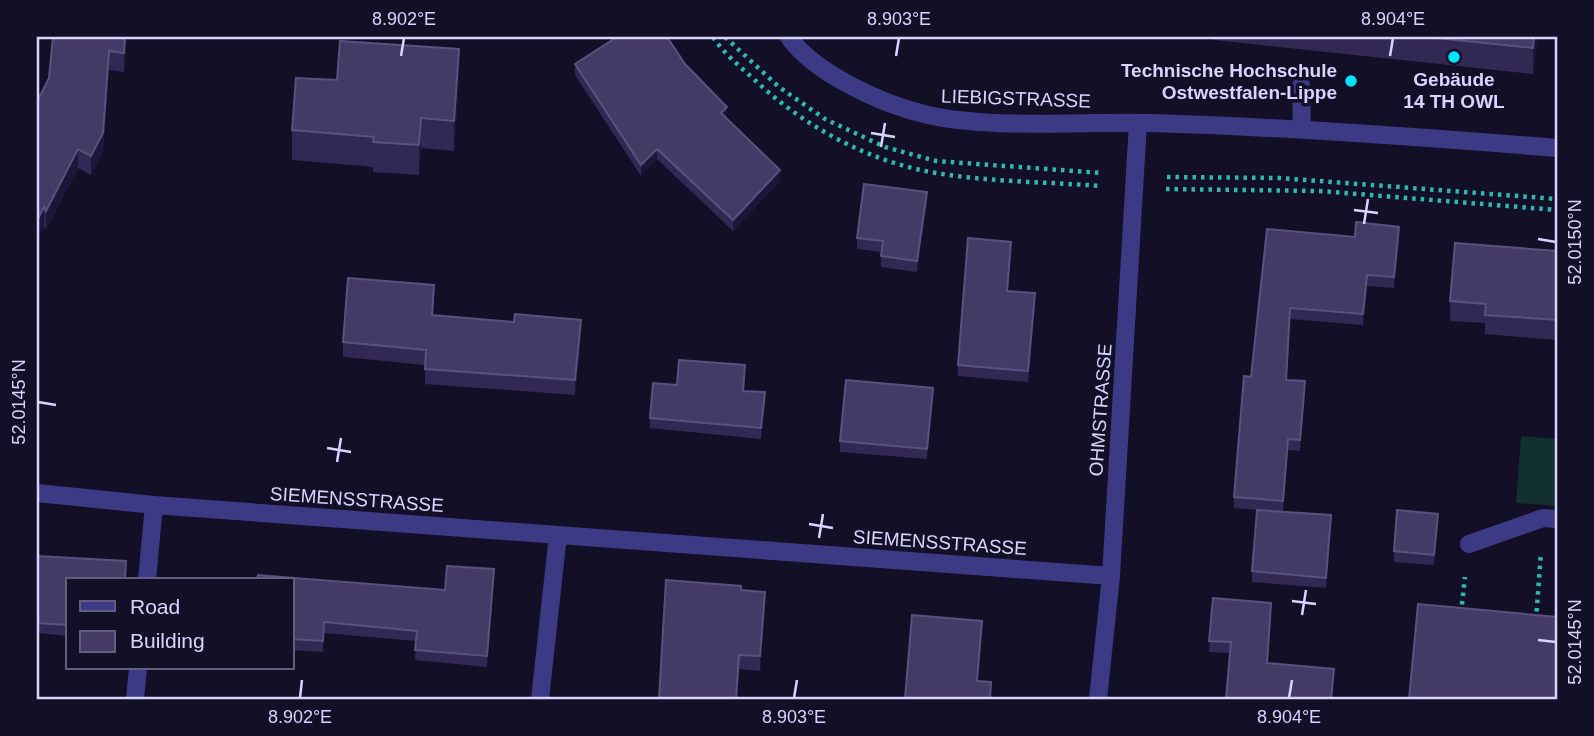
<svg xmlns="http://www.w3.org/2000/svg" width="1594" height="736" font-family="Helvetica,sans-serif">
	<rect width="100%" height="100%" fill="#130f26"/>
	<path fill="#12302f" d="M1521 436 1557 439V506L1516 503Z"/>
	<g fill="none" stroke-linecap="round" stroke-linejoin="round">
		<path stroke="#2fb8b0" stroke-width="4.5" stroke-dasharray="3.5 5" stroke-linecap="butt" d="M713 37C725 55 742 68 758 83 807 128 870 162 936 173 990 182 1047 182 1102 186
			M725 37 779 87 825 119 885 147 936 161 1102 173
			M1167 177 1279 178 1557 199
			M1166 189 1320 191 1557 210
			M1461 613 1465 577
			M1536 620 1541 552"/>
		<path stroke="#3d3a85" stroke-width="18" d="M1301 85 1302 128
			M1469 544 1543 518 1557 519"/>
		<path stroke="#3d3a85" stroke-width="18" d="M789 37C814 73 882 104 924 114 989 130 1083 121 1151 123 1287 127 1422 137 1557 148
			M37 493 154 505 1111 576
			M147 580 154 505
			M135 699 138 668
			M540 699 558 535
			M1098 699 1111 576 1138 123"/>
	</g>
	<path fill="#312854" d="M53 37H127L124 72 109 70 103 151 91 175 78 168 46 230 44 226 37 240V102L49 78Z
		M1040 37H1065V39Z
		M1214 37H1537L1533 74 1214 40Z
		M575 64H685L727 117 726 118 780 181 733 231 657 159 641 176 575 75Z
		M459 79 454 151 421 148 419 175 373 172V167L292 160V130L337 80Z
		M927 203 917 272 881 267V252L857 249V238Z
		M1267 229 1355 237 1399 238 1394 288 1367 286 1363 325 1290 319 1287 380 1305 392 1300 451 1288 450 1283 512 1331 526 1326 588 1252 582V571L1268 511 1234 508V497L1251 377Z
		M1557 251V340L1485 334V323L1450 321V301Z
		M1011 252 1008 291 1035 304 1028 382 958 376V365Z
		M434 300 433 315 581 335 575 395 425 384V365L343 357V342Z
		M745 376 744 391 765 403 761 439 650 428V418L677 385Z
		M933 399 927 459 840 452V441Z
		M1438 524 1434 565 1394 562V551Z
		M37 556 126 561 125 580H68V636L37 633Z
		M292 580 445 590 494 580 487 667 415 660 416 641 324 633 323 652 292 650Z
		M741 590 765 607 760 671 739 669 737 699Z
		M1213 598 1271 603 1268 663 1334 669 1332 699H1226L1230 653 1209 652Z"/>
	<path fill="#1d163a" d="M125 37H127L124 72V53Z
		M1534 37H1537L1533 74V48Z
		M459 49V79L454 151V121Z
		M109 51V70L103 151 91 175V156Z
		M727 107V117L721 124V113Z
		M421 118V148L419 175V145Z
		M78 149V168L46 230V211Z
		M657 149V159L641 176V165Z
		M780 170V181L733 231V220Z
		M927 192V203L917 272V261Z
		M44 207V226L37 240V221Z
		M1399 227V238L1394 288V277Z
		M1367 275V286L1363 325V314Z
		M1035 293V304L1028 382V371Z
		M581 320V335L575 395V380Z
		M1305 381V392L1300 451V440Z
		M933 388V399L927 459V449Z
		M765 392V403L761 439V428Z
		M1288 439V450L1283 512V501Z
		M1438 514V524L1434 565V555Z
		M1331 515V526L1326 588V578Z
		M494 569V580L487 667V656Z
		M765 592V607L760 671V656Z
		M1271 603V613L1267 674V663Z
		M982 621V632L977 692V681Z
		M739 655V669L737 699H736Z"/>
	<path fill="#433a66" stroke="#5a527e" stroke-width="2" d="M53 37H125L124 53 109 51 103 133 91 156 78 149 46 211 44 207 37 221V102L49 78Z
		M617 37H667L685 64 727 107 721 113 780 170 733 220 657 149 641 165 575 64Z
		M1427 37H1534L1533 48Z
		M340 41 459 49 454 121 421 118 419 145 373 142 374 137 292 130 296 78 337 80Z
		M864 184 927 192 917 261 881 256 883 241 857 238Z
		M1356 222 1399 227 1394 277 1367 275 1363 314 1290 308 1286 380 1305 381 1300 440 1288 439 1283 501 1234 497 1244 376 1251 377 1267 229 1355 237Z
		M968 238 1011 242 1007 291 1035 293 1028 371 958 365Z
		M1455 243 1557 251V320L1485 315 1486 304 1450 301Z
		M348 278 434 285 432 315 514 322 515 314 581 320 575 380 425 369 426 350 343 342Z
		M679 360 745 365 743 391 765 392 761 428 650 418 653 383 677 385Z
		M846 380 933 388 927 449 840 441Z
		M1257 510 1331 515 1326 578 1252 571Z
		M1397 510 1438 514 1434 555 1394 551Z
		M37 556 126 561 125 580H68V625L37 623Z
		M447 566 494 569 487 656 415 650 417 631 324 622 323 641 292 639V580H257L258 575 445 590Z
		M666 580 741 586V590L765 592 760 656 739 655 736 699H659Z
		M1213 598 1271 603 1267 663 1334 669 1331 699H1226L1231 642 1209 641Z
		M1418 604 1557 617V699H1409Z
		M912 615 982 621 977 681 991 682 990 699H905Z"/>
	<path fill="none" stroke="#d9d4ff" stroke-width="2.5" d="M401 56 404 38M896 56 899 38M1390 56 1393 38M871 133 895 137M881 147 885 123M1354 210 1378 213M1364 224 1368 199M1538 239 1556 242M38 402 56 405M327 448 351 452M337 462 341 438M809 524 833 528M819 538 823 514M1292 601 1316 604M1302 615 1306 590M1538 640 1556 642M300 698 302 680M794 698 797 680M1289 698 1292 680"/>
	<g fill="#00e5ff" stroke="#130f26" stroke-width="2.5">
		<circle cx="1454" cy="57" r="7"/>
		<circle cx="1351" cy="81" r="7"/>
	</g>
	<g text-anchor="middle" stroke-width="7" stroke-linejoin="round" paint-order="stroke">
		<g font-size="19" font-weight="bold" fill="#d9d4ff" stroke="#130f26" text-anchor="end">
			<text x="1337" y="77">Technische Hochschule<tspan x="1337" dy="22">Ostwestfalen-Lippe</tspan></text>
			<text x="1454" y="86" text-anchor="middle">Gebäude<tspan x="1454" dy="22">14 TH OWL</tspan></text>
		</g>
		<g font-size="19" fill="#d9d4ff" stroke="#130f26">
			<text transform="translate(1016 98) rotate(2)" y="7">LIEBIGSTRASSE</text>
			<text transform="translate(1100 410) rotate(-86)" y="7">OHMSTRASSE</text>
			<text transform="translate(357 499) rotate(4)" y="7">SIEMENSSTRASSE</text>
			<text transform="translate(940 542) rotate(4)" y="7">SIEMENSSTRASSE</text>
		</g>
	</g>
	<rect width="1594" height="736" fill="none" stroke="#130f26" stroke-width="77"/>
	<rect x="66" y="578" width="228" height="91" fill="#130f26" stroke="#625e7d" stroke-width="2"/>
	<rect x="80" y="601" width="35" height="10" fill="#3d3a85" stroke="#625e7d" stroke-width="2"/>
	<text x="130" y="614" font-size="21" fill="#d9d4ff">Road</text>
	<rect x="80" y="631" width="35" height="21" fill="#433a66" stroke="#625e7d" stroke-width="2"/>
	<text x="130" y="648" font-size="21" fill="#d9d4ff">Building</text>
	<rect x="38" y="38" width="1518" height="660" fill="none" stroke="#d9d4ff" stroke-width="2.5"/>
	<g font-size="18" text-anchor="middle" fill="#d9d4ff">
		<text x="404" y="25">8.902°E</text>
		<text x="899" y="25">8.903°E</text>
		<text x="1393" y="25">8.904°E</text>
		<text transform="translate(1575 242) rotate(-90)" y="6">52.0150°N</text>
		<text transform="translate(19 402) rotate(-90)" y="6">52.0145°N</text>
		<text transform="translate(1575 642) rotate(-90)" y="6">52.0145°N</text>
		<text x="300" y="723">8.902°E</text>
		<text x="794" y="723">8.903°E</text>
		<text x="1289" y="723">8.904°E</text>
	</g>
</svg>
